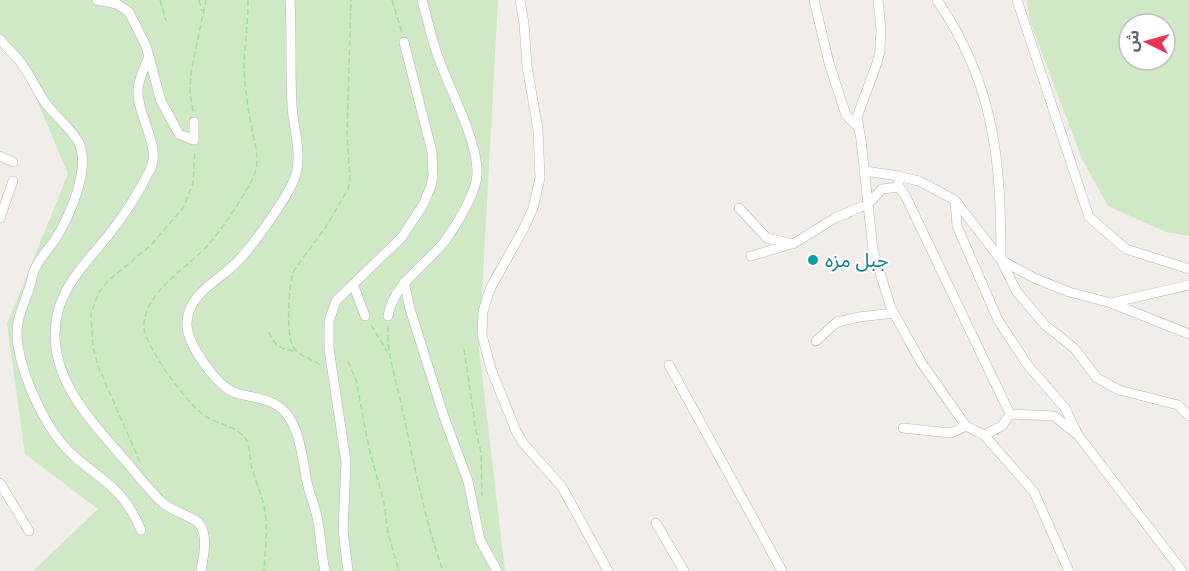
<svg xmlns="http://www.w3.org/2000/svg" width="1189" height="571" font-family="'Fira Sans Condensed','Noto Sans Arabic',sans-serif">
	<rect width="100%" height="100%" fill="#f1ede8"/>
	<path fill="#cee9c4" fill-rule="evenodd" d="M0 0H498L479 349 505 571H33L98 509 25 454 7 324 68 174 18 55 0 33Z
		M1027 0H1189V236L1166 232 1108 206 1082 159 1031 24ZM1129 24H1165V60H1129Z"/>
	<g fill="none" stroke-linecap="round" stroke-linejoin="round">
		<g stroke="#b3b7ba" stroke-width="10">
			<path id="minor" d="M97 0 117 4 129 12 146 46 161 101 179 134 194 140V122
				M290 0C292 35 290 70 292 105 293 128 303 154 295 177 288 197 252 247 236 263 218 281 186 295 187 325 187 344 217 387 236 393 252 398 274 398 286 413 301 432 302 459 307 482 309 494 315 505 317 517 321 535 321 553 325 571
				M520 0 524 24 527 66 538 130 540 178 533 208 524 228 491 287 487 298 483 312 482 335 491 369 516 431 523 443 562 487 608 571
				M814 0 829 63 846 115 859 128
				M937 0C995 84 1001 162 1001 260L1034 278 1069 292 1111 303 1189 285
				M1017 0 1089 217 1126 249 1189 269
				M0 39C6 48 15 54 21 63 31 76 37 92 47 105 57 118 72 129 79 143 91 169 69 218 54 241 47 251 38 260 34 271 32 277 31 283 29 289 22 310 14 322 18 346 24 381 47 433 75 457 106 484 123 488 141 530
				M148 59C144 68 139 78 138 89 136 113 161 146 151 168 139 192 124 216 107 237 79 271 49 299 56 348 62 394 101 432 130 466 140 478 151 492 163 503 173 513 194 515 201 526 208 540 203 557 201 571
				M0 156 13 162
				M865 171 898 176 899 182
				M898 176 919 181 955 200 1001 260 1017 292 1045 325 1074 348 1097 378 1119 390 1178 405 1189 416
				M955 200 957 226 998 320 1027 364 1065 408 1078 435
				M739 208 767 238 793 244 835 218 868 204 882 189 899 187 905 195 1010 414 1002 426 984 435 966 426 921 362 891 308 873 250 861 140 857 117 877 63 880 51 881 29 878 0
				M0 218 13 181
				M751 256 791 244
				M404 282 410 309 444 417 468 481 480 540 497 571
				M353 284 365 316
				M1111 303 1189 334
				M388 316C394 283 425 266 445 241 456 226 476 193 477 175 479 144 451 92 440 62 432 42 428 21 422 0
				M816 341 837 322 859 317 894 313
				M669 365 782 571
				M1010 414 1054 416 1078 435 1182 571
				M903 428 951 433 966 426
				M984 435 1034 492 1069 571
				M0 483 29 531
				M656 523 684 571
				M348 571 343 530 346 462 329 349V321L336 301 402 237 423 205 431 186 433 176 432 152 404 42"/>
		</g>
		<path stroke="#a8dba7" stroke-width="1.5" stroke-dasharray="6 3" stroke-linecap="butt" d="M160 0 166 21
			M199 0 202 11
			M248 0C248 22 245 42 244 63 244 87 249 112 253 136 257 152 260 164 252 180 240 202 225 225 209 244 189 267 142 293 144 328 146 348 188 405 205 416 217 424 236 426 245 438 251 446 249 459 252 468 256 483 263 497 265 512 268 532 265 551 264 571
			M392 0 402 33
			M193 111 190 94 191 72 206 0
			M371 325 387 351
			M388 326C387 356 394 371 400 399 413 457 423 515 443 571
			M269 332C273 344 281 350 295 351
			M464 349 476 431 481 452 482 496
			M348 361 356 380 369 448 384 503 388 533 399 571
			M320 365C312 359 299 356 293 347 286 337 288 280 295 269L327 225 348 189 350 181 347 135 351 0
			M140 462 98 366 93 347 91 313 99 292 108 281 151 245 183 208 193 184 195 150"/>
		<use href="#minor" stroke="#fff" stroke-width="9"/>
	</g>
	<circle fill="#0f9aa8" stroke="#fff" stroke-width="2" cx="813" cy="260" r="6"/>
	<g text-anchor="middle" stroke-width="4.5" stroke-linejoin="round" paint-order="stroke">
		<g font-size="20" fill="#0d838f" stroke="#fff" text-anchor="start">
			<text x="825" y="267">جبل مزه</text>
		</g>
	</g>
	<g transform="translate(1147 42) rotate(275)"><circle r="28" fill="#ffffff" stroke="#bfc1c3" stroke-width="1.5"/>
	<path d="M0-4.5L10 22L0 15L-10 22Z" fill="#ed3256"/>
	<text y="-9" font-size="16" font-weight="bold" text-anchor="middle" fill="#5f6568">ش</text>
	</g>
</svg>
